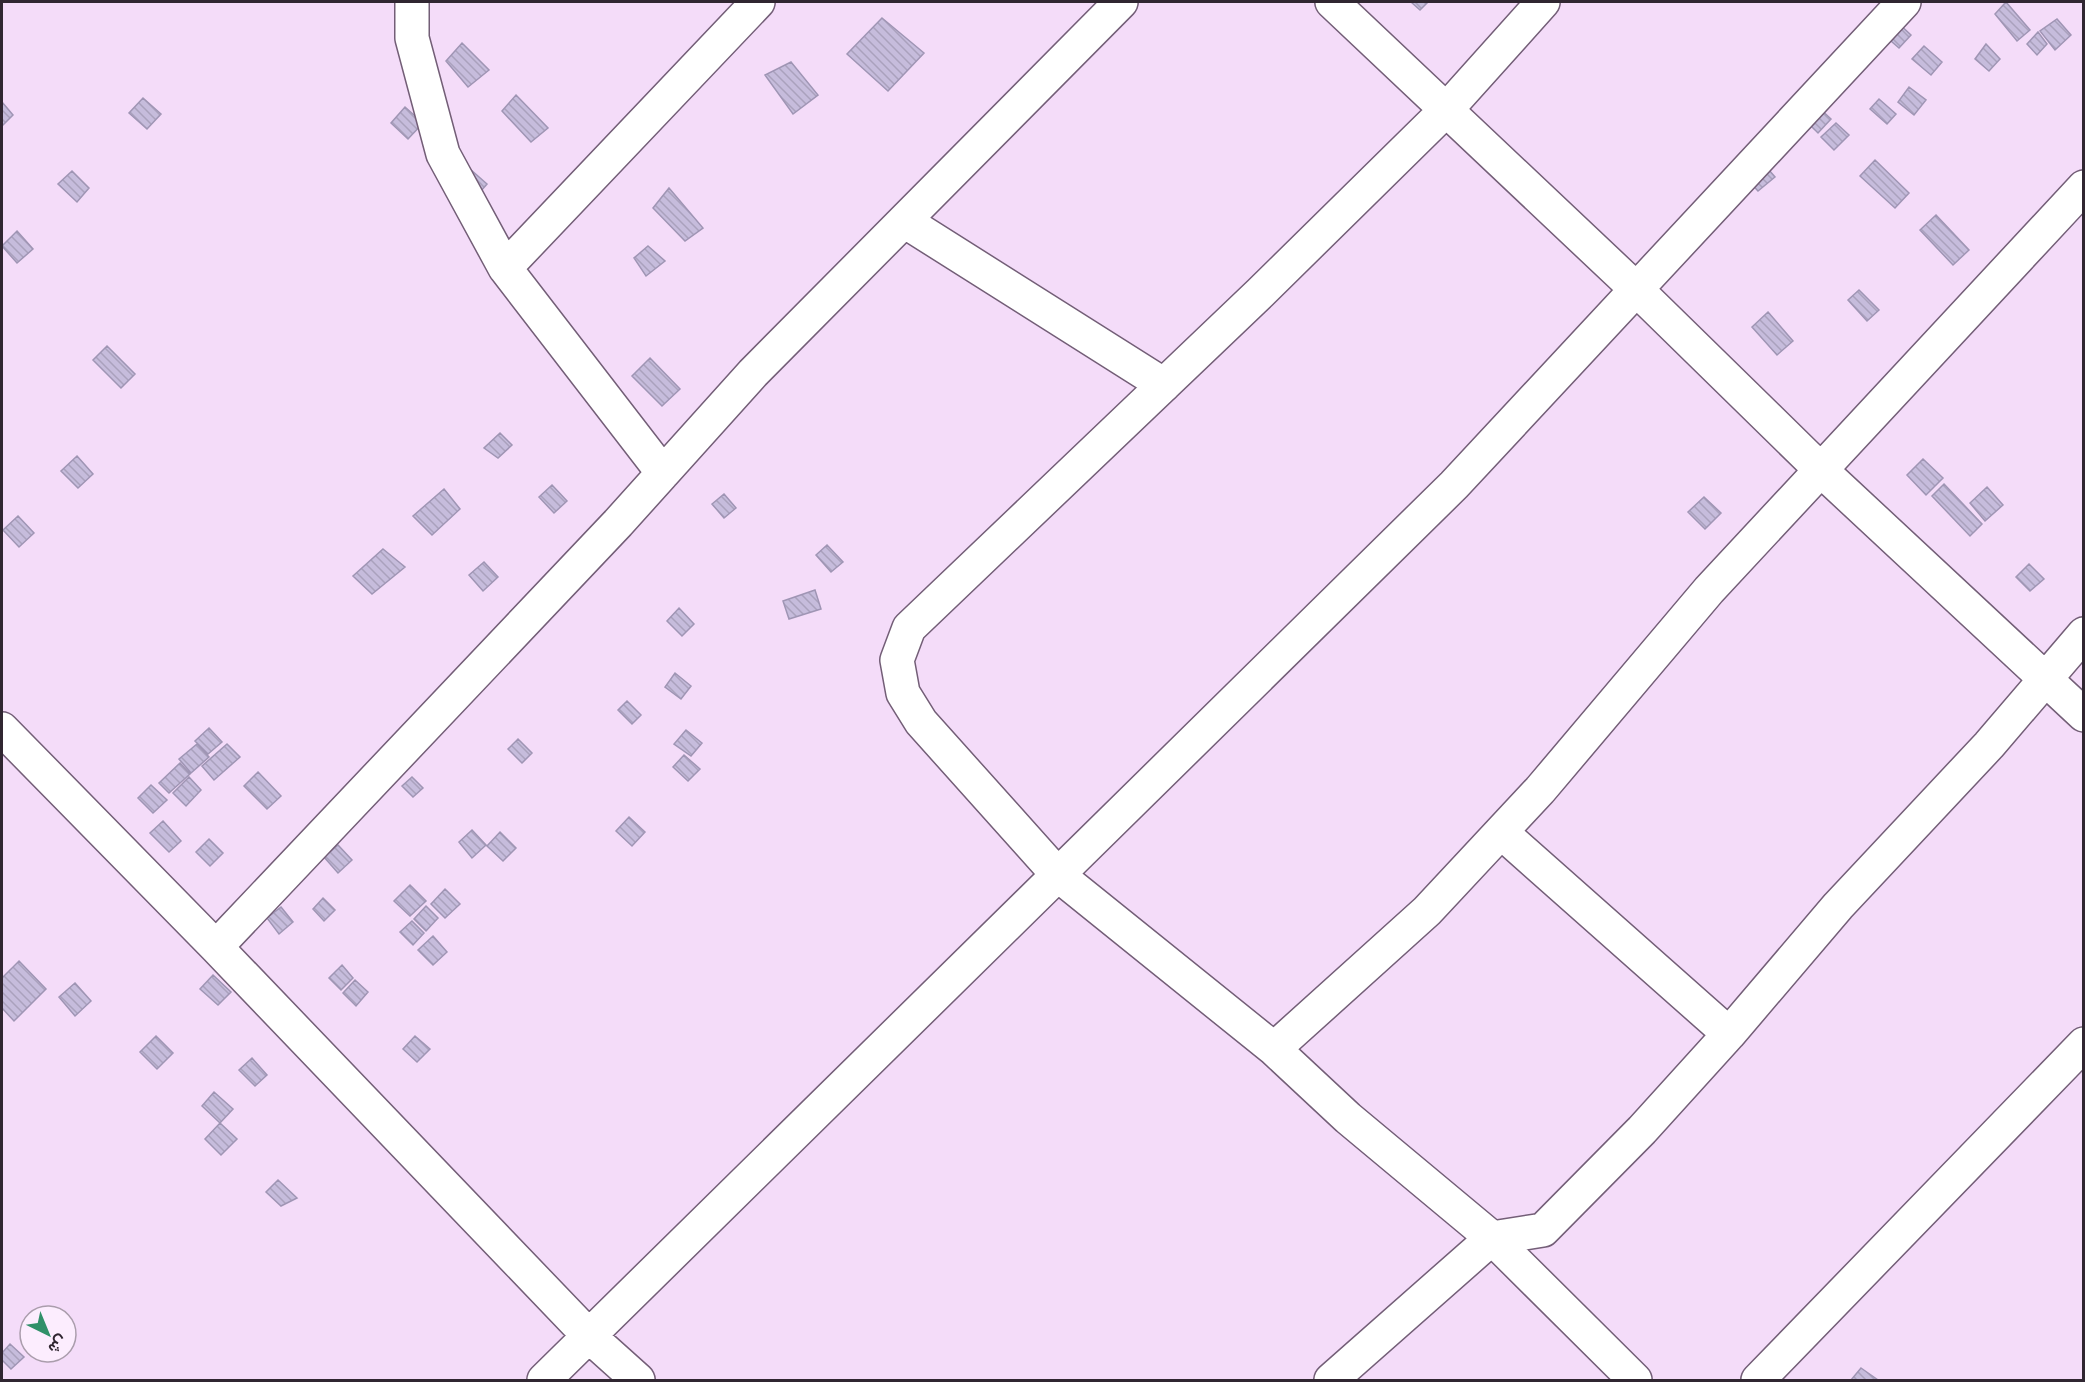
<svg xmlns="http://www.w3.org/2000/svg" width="2085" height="1382" font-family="Barlow,Vazirmatn,sans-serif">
	<defs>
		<pattern id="building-back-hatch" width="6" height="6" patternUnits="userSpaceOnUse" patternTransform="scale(1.5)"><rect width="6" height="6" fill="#c6bcdc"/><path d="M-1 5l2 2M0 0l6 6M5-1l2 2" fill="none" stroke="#aaa1bd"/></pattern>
	</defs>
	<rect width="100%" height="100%" fill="#f4dcf9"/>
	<path fill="url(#building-back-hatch)" stroke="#9f95b4" stroke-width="1.5" d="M1411 2H1428L1420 10Z
		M2006 2 2030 30 2017 41 1995 14Z
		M882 18 924 53 888 91 847 54Z
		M2057 19 2071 35 2055 50 2040 31Z
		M1896 21 1911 35 1899 48 1884 35Z
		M2038 32 2047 44 2037 55 2027 44Z
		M462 43 489 70 468 87 446 61Z
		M1986 44 2000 59 1989 71 1975 59Z
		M1924 46 1942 62 1931 75 1912 59Z
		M791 62 818 95 793 114 765 75Z
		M1909 87 1926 100 1914 115 1898 102Z
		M516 95 548 128 531 142 502 111Z
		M143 98 161 114 147 129 129 113Z
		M1879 99 1896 114 1887 124 1870 109Z
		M2 102 13 115 2 126Z
		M1815 104 1831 119 1818 133 1802 117Z
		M405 107 423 123 408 139 391 123Z
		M1836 123 1849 135 1834 150 1821 137Z
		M1875 160 1909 193 1895 208 1860 176Z
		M1762 162 1775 177 1758 191 1745 177Z
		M470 169 487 184 473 200Z
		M72 171 89 188 77 202 58 184Z
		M669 188 703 228 685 241 653 208Z
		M1936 215 1969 250 1953 265 1920 230Z
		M17 231 33 249 17 263 2 246Z
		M648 246 665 261 646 276 634 258Z
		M1859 290 1879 310 1867 321 1848 300Z
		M1768 312 1793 341 1777 355 1752 327Z
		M107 346 135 374 121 388 93 360Z
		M650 358 680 389 662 406 632 376Z
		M500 433 512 445 498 458 484 448Z
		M77 456 93 474 78 488 61 471Z
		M1923 459 1943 478 1926 495 1907 475Z
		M1944 484 1982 524 1970 536 1932 496Z
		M552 485 567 501 554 513 539 497Z
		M1987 487 2003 505 1985 521 1970 503Z
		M444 489 460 509 432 535 413 516Z
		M724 494 736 508 724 518 712 504Z
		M1704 497 1721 513 1705 529 1688 512Z
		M18 516 34 533 19 547 3 530Z
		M827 545 843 562 831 572 816 555Z
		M383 549 405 567 372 594 353 576Z
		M484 562 498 577 483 591 469 575Z
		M2029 564 2044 579 2030 591 2016 577Z
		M815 590 821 609 789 619 783 601Z
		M679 608 694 624 682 636 667 621Z
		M675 673 691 686 681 699 665 687Z
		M627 701 641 715 632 724 618 710Z
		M209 728 222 742 208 754 195 741Z
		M686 730 702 743 691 756 674 744Z
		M518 739 532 753 522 763 508 749Z
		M197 744 209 757 191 773 179 759Z
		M227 744 240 757 214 780 202 766Z
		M684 755 700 769 688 781 673 767Z
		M180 763 190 774 169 793 159 783Z
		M258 772 281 796 267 809 244 786Z
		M189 777 201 790 186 806 173 793Z
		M412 777 423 788 413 797 402 786Z
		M151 785 167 800 153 813 138 798Z
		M629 817 645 832 632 846 616 831Z
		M163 821 181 841 169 852 150 833Z
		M472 830 486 845 472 858 459 842Z
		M500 832 516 848 503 861 487 846Z
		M209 839 223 853 210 866 196 852Z
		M338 845 352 860 338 873 324 857Z
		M410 885 426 901 410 916 394 901Z
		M445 889 460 904 445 918 431 904Z
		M323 898 335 910 324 921 313 909Z
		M426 906 438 918 426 931 414 919Z
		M281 907 293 922 279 934 267 918Z
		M412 921 424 933 413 945 400 932Z
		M433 936 447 952 433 965 418 950Z
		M19 961 46 989 14 1021 2 1008V978Z
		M342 965 353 978 341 990 329 978Z
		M213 975 231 992 218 1005 200 989Z
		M355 980 368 992 356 1006 343 993Z
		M75 983 91 1001 75 1016 59 997Z
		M156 1036 173 1053 157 1069 140 1052Z
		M415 1036 430 1049 417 1062 403 1049Z
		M252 1058 267 1075 255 1086 239 1070Z
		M214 1092 233 1109 220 1123 202 1106Z
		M220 1123 237 1139 221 1155 205 1139Z
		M278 1180 297 1198 281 1206 266 1192Z
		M10 1344 24 1357 11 1369 2 1360V1353Z
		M1861 1368 1878 1380H1851Z"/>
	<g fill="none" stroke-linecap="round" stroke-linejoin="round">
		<g stroke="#735e77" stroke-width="36">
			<path id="minor" d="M412 2V38L443 154 505 268 663 473
				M1332 2 1636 289 1822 471 2084 715
				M906 222 1164 385
				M505 268 758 2
				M2 729 216 947 589 1336 638 1380
				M1501 832 1729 1034
				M216 947 618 523 753 373 1121 2
				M1274 1049 1427 911 1540 790 1709 590 2084 187
				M1492 1238 1543 1230 1642 1130 1729 1034 1838 906 1989 745 2084 634
				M1492 1238 1635 1380
				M544 1380 1454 485 1904 2
				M1331 1380 1492 1238 1348 1118 1274 1049 1058 875 921 722 903 693 897 660 909 628 1260 293 1447 109 1543 2
				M1758 1380 2084 1044"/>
		</g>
		<use href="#minor" stroke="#fff" stroke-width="33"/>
	</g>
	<rect width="2085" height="1382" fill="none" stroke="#302631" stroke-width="6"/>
	<g transform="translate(48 1334) rotate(137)"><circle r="28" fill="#fcedfe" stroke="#aa9dac" stroke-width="1.5"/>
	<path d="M0-4.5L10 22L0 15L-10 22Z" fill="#309069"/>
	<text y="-9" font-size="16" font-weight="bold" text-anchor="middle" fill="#302631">ش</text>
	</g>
</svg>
